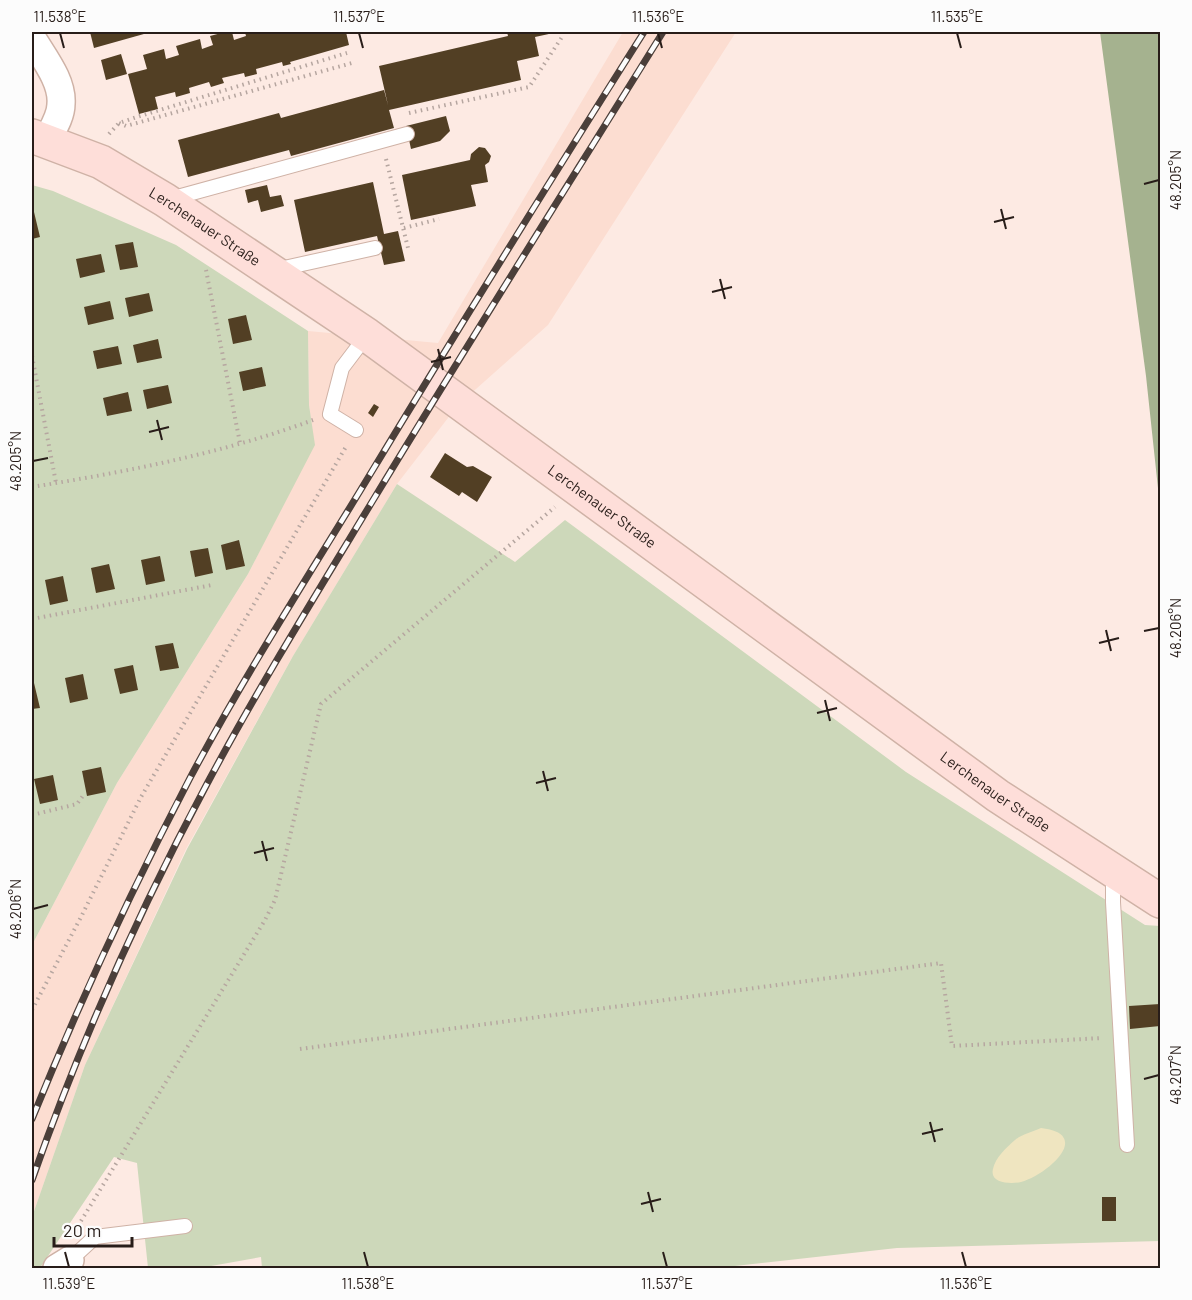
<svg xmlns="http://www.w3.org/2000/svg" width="1192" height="1300" font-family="Barlow,sans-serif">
	<rect width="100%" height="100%" fill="#fdeae3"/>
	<path fill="#fcddd1" d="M623 32H736L548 325 458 405 397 484 293 656 186 849 85 1065 32 1217V945L117 783 248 574 314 445 309 405 308 331 438 343Z"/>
	<path fill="#cdd8ba" d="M32 185 53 191 176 245 308 331 309 405 315 445 248 574 117 783 32 945Z
		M397 484 515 562 565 520 906 772 1145 925 1160 926V1241L897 1248 717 1268H262L261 1257 200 1268H148L137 1163 114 1157 40 1268H32V1217L85 1065 187 849 293 656Z"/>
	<path fill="#a5b28f" d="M1100 32H1160V507L1146 376Z"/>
	<path fill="#efe5c0" d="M1041 1128C1094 1134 1047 1175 1021 1182 1012 1184 989 1184 993 1169 995 1158 1007 1147 1015 1140 1022 1134 1033 1132 1041 1128Z"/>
	<path fill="#523f24" d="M90 32H151L94 48Z
		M225 32H232L234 40 246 36 245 32H346L349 45 290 62 291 64 283 66 282 62 256 69 257 74 245 77 244 73 222 78 224 83 211 87 209 82 189 88 190 93 176 97 175 92 155 97 158 109 139 114 128 74 147 69 143 55 164 49 166 59 179 55 176 46 200 39 202 49 213 45 210 36Z
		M507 32H558L535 37 539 56 517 61 521 80 389 110 394 128 291 156 289 150 188 177 178 140 279 113 281 118 384 90 388 105 379 66 508 36Z
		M121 54 127 74 106 80 101 60Z
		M446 116 450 131 440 141 411 149 406 126Z
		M479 147 485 148 491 156 489 162 485 165 488 182 471 185 476 206 411 220 402 175 470 160 471 154Z
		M373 182 384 234 398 231 405 261 384 265 377 236 305 252 294 200Z
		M267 185 270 197 281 195 284 206 261 212 258 200 248 203 245 190Z
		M34 212 40 237 32 239V213Z
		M133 242 138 267 120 270 115 245Z
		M101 254 105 272 80 278 76 259Z
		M149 293 153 311 129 317 125 298Z
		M110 301 114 319 88 325 84 307Z
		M246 315 252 340 233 344 228 319Z
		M158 339 162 358 137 363 133 345Z
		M118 346 122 364 97 369 93 351Z
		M262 367 266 386 243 391 239 372Z
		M168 385 172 403 147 409 143 390Z
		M128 392 132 411 107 416 103 398Z
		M374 404 379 407 373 417 368 413Z
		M445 453 467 467 473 466 492 477 477 502 462 492 459 496 430 477Z
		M239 540 245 566 226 570 221 545Z
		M208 548 213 573 195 577 190 551Z
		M160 556 165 581 146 585 141 560Z
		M109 564 115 589 96 593 91 568Z
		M63 576 68 601 50 605 45 580Z
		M173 643 179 668 160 671 155 646Z
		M133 665 138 690 120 694 114 669Z
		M83 674 88 699 70 703 65 678Z
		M32 683H34L40 708 32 709Z
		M101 767 106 792 87 796 82 771Z
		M53 775 58 800 40 804 34 779Z
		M1160 1004V1026L1130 1029 1129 1006Z
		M1102 1197H1116V1221H1102Z"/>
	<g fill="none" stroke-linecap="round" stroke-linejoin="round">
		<g stroke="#cfb2a6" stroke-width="16">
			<path id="service" d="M170 199 407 134
				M275 270 375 248
				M356 430 330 414 342 368 367 335
				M1113 871V902L1127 1145
				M70 1260 95 1237 185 1226"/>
		</g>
		<g stroke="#cfb2a6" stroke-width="30">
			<path id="minor" d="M32 38C43 57 63 81 61 104 61 117 52 130 47 140
				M57 1268 70 1260"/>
		</g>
		<g stroke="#cfb2a6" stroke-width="36">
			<g id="secondary">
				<path id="s1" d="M32 136 101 162 165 200 367 335 998 796 1160 901"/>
			</g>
		</g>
		<path stroke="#b6a6a0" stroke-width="4" stroke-dasharray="1.5 4.5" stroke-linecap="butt" d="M409 113 529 87 562 37
			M119 123 126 126 352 63
			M109 134 119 123 140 116 347 53
			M386 159 409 252
			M404 228 439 219
			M206 270 240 443
			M32 356 56 483
			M32 487C125 472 224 453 313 420
			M32 619 212 585
			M32 815 77 804 85 793
			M32 1010 81 917 141 797 347 445
			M300 1049 941 963 952 1046 1103 1038
			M81 1221 265 920 275 900 321 704 555 507"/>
		<use href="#service" stroke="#fff" stroke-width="14"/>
		<use href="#minor" stroke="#fff" stroke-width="27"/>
		<use href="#secondary" stroke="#feded9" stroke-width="33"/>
		<g stroke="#4b3f3a" stroke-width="7">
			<path id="rail" d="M32 1119C79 1003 132 889 190 778 242 680 302 586 360 491 453 337 548 184 644 32
				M32 1180C80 1043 140 909 208 782 261 683 320 588 378 492 472 337 568 185 663 32"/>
		</g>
		<use href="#rail" stroke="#fcfcfc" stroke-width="4.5" stroke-dasharray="14" stroke-linecap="butt"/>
	</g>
	<path fill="none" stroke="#281d19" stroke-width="2" d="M60 33 64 48M359 33 363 48M658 33 662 48M957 33 961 48M1144 184 1159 180M1001 209 1006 229M994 222 1014 217M720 279 725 299M712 292 732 287M438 349 443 370M431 362 451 357M157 420 162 440M149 432 169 427M33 461 48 458M1106 630 1111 651M1144 631 1159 628M1099 643 1119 638M825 700 830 721M817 713 837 708M543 771 548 791M536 783 556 778M262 841 267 861M254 853 274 848M33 909 48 905M1144 1079 1159 1075M930 1122 935 1142M922 1134 943 1129M648 1192 653 1212M641 1204 661 1199M65 1252 69 1267M364 1252 368 1267M663 1252 667 1267M962 1252 966 1267"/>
	<g text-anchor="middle" stroke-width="6" stroke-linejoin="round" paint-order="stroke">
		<g font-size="15" fill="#281d19" stroke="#fcfcfc">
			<text dy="5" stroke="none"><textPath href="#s1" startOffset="196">Lerchenauer Straße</textPath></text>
			<text dy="5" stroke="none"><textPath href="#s1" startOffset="682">Lerchenauer Straße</textPath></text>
			<text dy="5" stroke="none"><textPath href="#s1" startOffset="1168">Lerchenauer Straße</textPath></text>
		</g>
	</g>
	<rect width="1192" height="1300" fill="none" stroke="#fcfcfc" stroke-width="66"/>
	<path d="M54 1237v9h78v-9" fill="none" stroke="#281d19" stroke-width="3"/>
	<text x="63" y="1237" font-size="18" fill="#281d19" stroke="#fcfcfc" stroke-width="4.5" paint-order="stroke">20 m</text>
	<rect x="33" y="33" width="1126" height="1234" fill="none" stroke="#281d19" stroke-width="2"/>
	<g font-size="15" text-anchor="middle" fill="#281d19">
		<text x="60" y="22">11.538°E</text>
		<text x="359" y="22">11.537°E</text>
		<text x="658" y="22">11.536°E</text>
		<text x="957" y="22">11.535°E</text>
		<text transform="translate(1176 180) rotate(-90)" y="5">48.205°N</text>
		<text transform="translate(16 461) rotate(-90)" y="5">48.205°N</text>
		<text transform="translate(1176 628) rotate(-90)" y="5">48.206°N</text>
		<text transform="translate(16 909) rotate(-90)" y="5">48.206°N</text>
		<text transform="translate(1176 1075) rotate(-90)" y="5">48.207°N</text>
		<text x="69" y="1289">11.539°E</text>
		<text x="368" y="1289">11.538°E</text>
		<text x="667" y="1289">11.537°E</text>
		<text x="966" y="1289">11.536°E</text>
	</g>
</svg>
